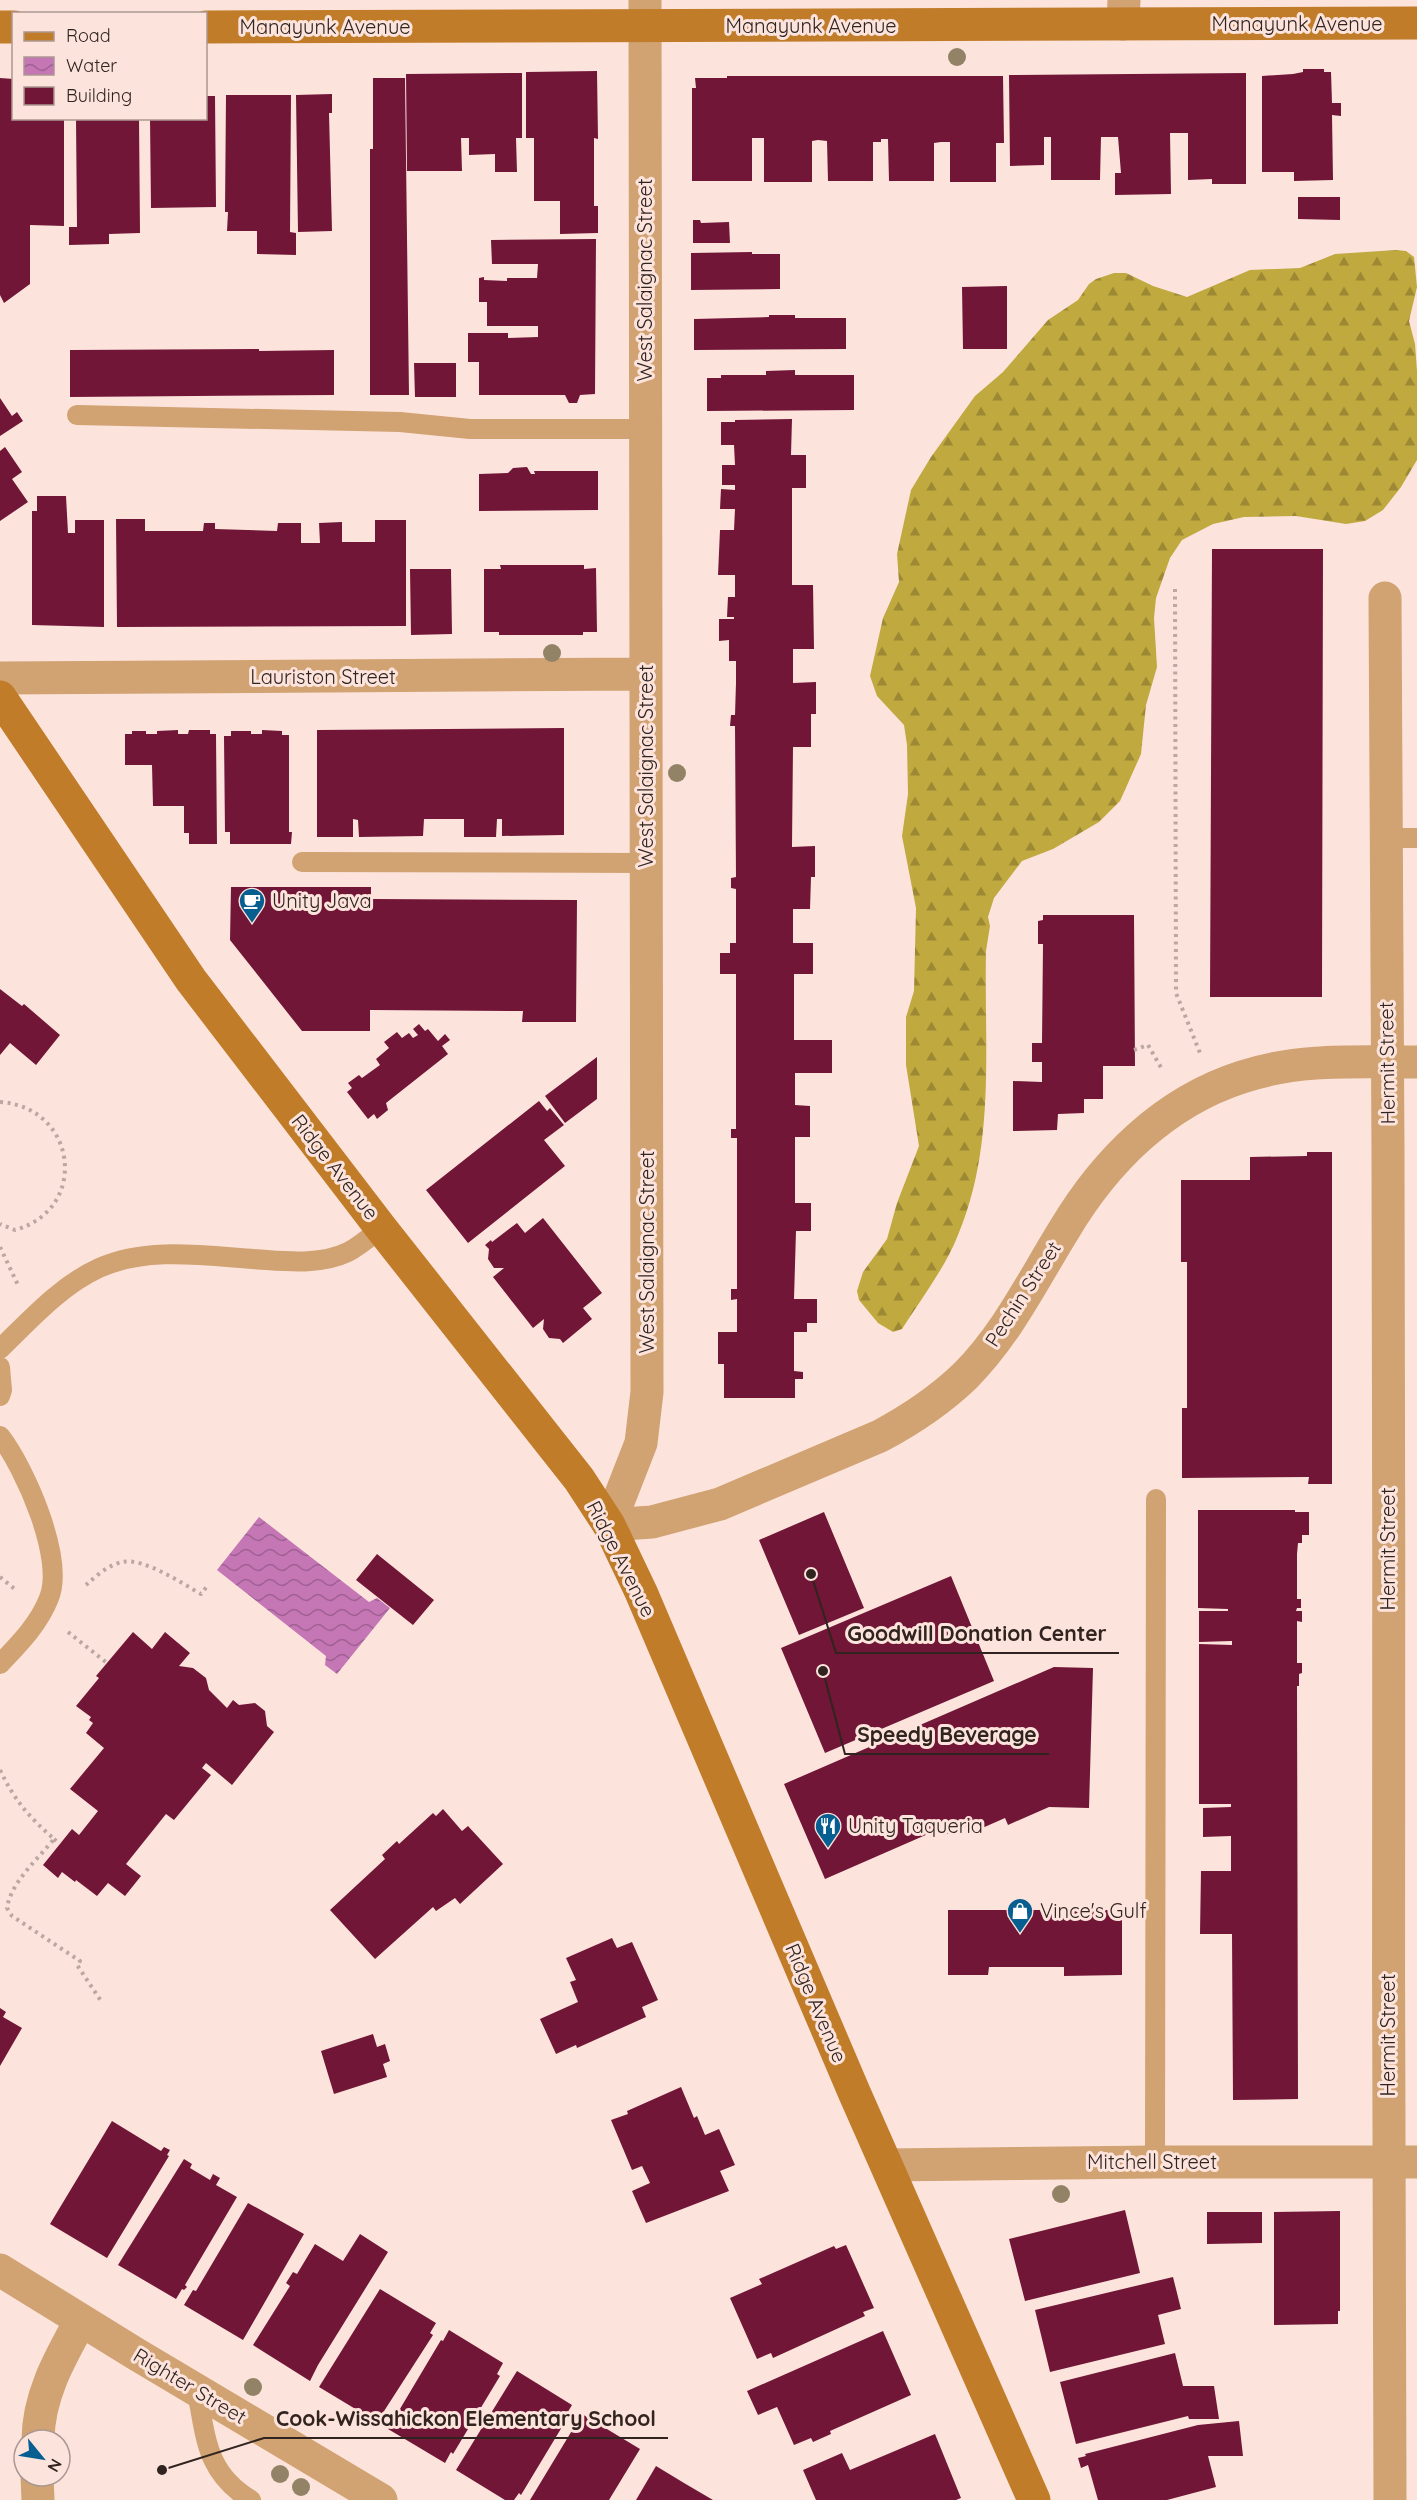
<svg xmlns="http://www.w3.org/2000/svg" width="1417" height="2500" font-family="Quicksand,sans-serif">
	<defs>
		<pattern id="forest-firs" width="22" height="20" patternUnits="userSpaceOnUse" patternTransform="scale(1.5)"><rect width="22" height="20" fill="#c0a93f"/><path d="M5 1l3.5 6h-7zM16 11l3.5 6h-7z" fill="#9d8934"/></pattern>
		<pattern id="water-waves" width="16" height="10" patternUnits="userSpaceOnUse" patternTransform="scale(1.5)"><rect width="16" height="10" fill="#c476b5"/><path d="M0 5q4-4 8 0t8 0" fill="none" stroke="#a06093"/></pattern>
	</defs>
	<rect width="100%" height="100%" fill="#fce4dd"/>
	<path fill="url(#forest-firs)" d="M1396 250 1406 251 1414 257 1417 287 1409 321 1415 344 1417 371V460L1401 487 1383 510 1365 521 1346 524 1296 516 1244 517 1213 524 1182 540 1170 558 1156 598 1154 618 1157 667 1146 705 1141 754 1120 801 1099 822 1053 849 1022 861 994 898 988 917 990 926 986 951C984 1046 996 1145 958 1235 945 1268 921 1299 902 1329L893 1332 878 1323 859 1300 857 1291 863 1272 887 1239 897 1203 919 1146 906 1065V1017L914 991 916 908 902 836 908 794 907 745 904 725 877 696 870 676 883 618 899 582 897 554 911 490 931 457 975 396 1003 372 1048 320 1078 300 1089 284 1096 279 1114 273H1126L1153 286 1187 297 1250 270 1300 268 1335 254Z"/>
	<path fill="url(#water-waves)" d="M259 1517 369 1602 377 1598 390 1608 337 1674 325 1665 326 1656 217 1570Z"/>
	<path fill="#711636" d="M1303 69H1324V72H1331L1332 103H1341V116L1332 115 1333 180 1294 181V172H1262V76L1293 74 1303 72Z
		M597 71 598 139 594 138V206H598V233L560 234V201H534V138H526V72Z
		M522 73V138H516L517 172H495V154L469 155V138H461L462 171H407L406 74Z
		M1246 73V184H1212V179L1188 180V133H1170L1171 194 1115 195V173H1121L1118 137H1101L1100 180H1051V137H1044V165L1010 166 1009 75Z
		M727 76H1003L1004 143H996V182H950V142H941L934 143V181H889L888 139H881V142H873V181H828L827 141 818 140 812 141V182H764V138H752V181H692V88H696L695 78H727Z
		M0 78 14 79V118H64V226L30 225V284L4 303 0 295Z
		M373 78H405L409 395H370V149H373Z
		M332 94V113H329L332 231 298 232 296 95Z
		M226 95H291L290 232 296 233V255L257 254V231H227L228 212H225Z
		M206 96H215L216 207 151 208 150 118H206Z
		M76 118H139L140 233 109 234V244L69 245V227H77Z
		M1298 197H1340V220L1298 219Z
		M693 220H700L701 223 729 222 730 243H693Z
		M596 239 595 394 580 395 577 403H569L565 395H479V362H468V333H508V338L538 337V326H487V302H479V278L484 277V280L507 281V278H537L538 264H492L491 240Z
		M752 252V254H780V289L691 290V253Z
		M1007 286V349H963L962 287Z
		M769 315H795V318H846V349L694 350V319L769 317Z
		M259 349V351L334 350V395L70 397V350Z
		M414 363H456V397H415Z
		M795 370V375H854V410L707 411V378H721V375H766V371Z
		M0 398 12 416 17 412 23 421 0 436Z
		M792 419 791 455H806V488H792V585H813L814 649H793V683L816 682V714H811V747H793L792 847 815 846V877H811L810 909H793V943H813V974H794V1040H832V1073H795V1105L810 1106V1137H795V1203H811V1231H796L794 1299H817V1323H807V1332H794V1371L803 1372V1379H795V1398H724V1364H718V1332H737V1299L731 1300V1289H737V1138H731V1129H736V974H720V953H730V943H736V889L731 888V878L736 877 735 726H730L731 715H735L736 683V661H729V640L719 641V619H734V617H727L728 597H735V575H718L720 530H734L735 509H720L721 489 735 490V485H722V465H735L734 445H721V422H735V420Z
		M5 447 22 472 12 479 28 502 0 521V451Z
		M527 467 531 474H535L534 471H598V510L479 511V474L508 473 513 468Z
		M37 496H66L68 533H75V520H104V627L32 625V511H37Z
		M116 519H145V531H203L204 523H215V529L277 531 278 523H301V543H320L319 523 342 522V542H375V520H406V626L117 627Z
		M1212 549H1323L1322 997H1210Z
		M500 565H584V569L596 568 597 632H583V635H499V632H484V569H501Z
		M410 569H451L452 634 411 635Z
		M564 728V835L502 836V819H497L496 837H464V819H424L423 836 359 837 358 820 353 819V837H317V730Z
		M178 730V734H188L189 730H210V734H216L217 844H189V833H184V806H153L152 765H125V734H132V731H146V734H157V731Z
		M262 730 282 731V735H289V832H292L291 844H230V832H225L224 736H231V731H251V734H262Z
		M231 887H371V899L577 900 576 1022H522L523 1011 370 1010V1031H302L230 940Z
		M1043 915H1134L1135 1066H1103V1099H1084V1113L1058 1114 1057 1130 1013 1131V1081L1042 1082V1062H1032V1043H1042L1043 944H1038V921L1043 920Z
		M0 989 22 1006 24 1004 60 1035 36 1065 10 1043 0 1055Z
		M419 1024 425 1031 428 1029 438 1041 445 1034 450 1040 442 1046 448 1054 386 1103 388 1110 377 1119 374 1114 368 1119 347 1092 352 1088 348 1083 359 1075 362 1078 380 1065 376 1059 389 1048 384 1042 397 1032 402 1038 409 1033 413 1038 418 1035 413 1029Z
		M597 1057V1099L565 1123 545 1096Z
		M539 1101 547 1111 550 1108 564 1125 544 1140 565 1166 468 1243 426 1190Z
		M1307 1152H1332V1484H1308L1309 1477 1182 1478V1408H1187V1262H1181V1180H1250V1157L1307 1156Z
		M543 1218 602 1293 583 1308 592 1319 563 1343 560 1339 549 1338 543 1329 544 1319 533 1328 493 1277 504 1268H494L488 1259 489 1249 485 1245 491 1240 492 1242 517 1223 525 1233Z
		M1198 1510H1295V1512H1309V1535H1302V1543H1298L1297 1554V1599H1301V1608H1297L1296 1611H1302V1622L1297 1621V1663H1302V1673L1299 1674V1686H1297L1298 2099 1233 2100 1232 1934H1200L1201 1871H1231V1836L1203 1837V1808L1231 1807V1804H1199V1644L1232 1645V1641L1199 1642V1611H1228V1609L1198 1608Z
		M824 1512 864 1608 799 1635 759 1540Z
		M377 1554 434 1600 413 1625 356 1580Z
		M951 1576 994 1681 825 1753 781 1648Z
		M133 1632 152 1649 165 1632 190 1653 179 1666 193 1668 206 1678 209 1690 227 1708 233 1700 239 1705 255 1703 265 1711 267 1726 274 1732 232 1785 206 1763 202 1768 211 1775 174 1820 166 1814 126 1864 141 1876 125 1896 108 1883 97 1896 76 1880 75 1882 62 1872 58 1878 43 1865 72 1829 79 1835 98 1811 70 1789 104 1748 86 1733 93 1723 89 1720 91 1717 76 1706 99 1678 96 1676Z
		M1054 1667 1093 1668 1089 1808 1049 1807 1008 1825 1005 1818 980 1829 977 1822 947 1834 944 1827 825 1879 784 1784Z
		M443 1809 462 1831 468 1826 503 1864 460 1904 455 1898 436 1911 433 1907 375 1959 330 1910 385 1859 382 1855 397 1841 399 1844 433 1813 436 1816Z
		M948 1910H1122V1975L1064 1976V1967H989L988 1975H948Z
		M612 1938 617 1948 632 1942 658 2000 642 2007 646 2017 577 2048 576 2045 556 2054 540 2019 578 2002 570 1982 576 1980 566 1958Z
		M0 2008 6 2012 3 2017 22 2028 0 2066Z
		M373 2034 377 2047 385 2044 390 2061 383 2064 387 2077 334 2094 321 2051Z
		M681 2087 694 2118 697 2116 705 2135 719 2129 735 2165 720 2171 729 2191 646 2223 632 2191 650 2183 642 2166 632 2170 611 2120 628 2114 627 2111Z
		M112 2121 161 2151 164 2147 170 2150 167 2155 169 2156 107 2258 50 2224Z
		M184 2159 192 2164 190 2168 210 2180 213 2174 220 2178 216 2185 237 2197 185 2285 187 2287 184 2290 182 2289 176 2299 118 2265Z
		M248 2203 304 2234 243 2340 184 2305 193 2290 196 2291Z
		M1125 2210 1140 2273 1025 2301 1009 2239Z
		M1340 2211V2311H1338V2324L1274 2325V2212Z
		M1207 2212H1262V2243L1207 2244Z
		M360 2234 388 2252 318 2365 310 2381 253 2345 290 2286 286 2283 293 2272 297 2274 315 2244 343 2261Z
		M846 2245 874 2308 863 2312 865 2316 773 2358 771 2353 757 2359 730 2298 762 2284 759 2279 834 2246 836 2249Z
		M1173 2277 1181 2309 1158 2315 1165 2344 1050 2372 1035 2310Z
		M380 2289 436 2323 430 2333 433 2335 377 2422 319 2387Z
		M449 2330 503 2363 497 2374 500 2376 453 2454 451 2452 445 2463 388 2429 441 2340 443 2341Z
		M883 2331 911 2395 830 2431 831 2434 813 2442 811 2438 794 2445 777 2407 758 2415 747 2391Z
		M1175 2353 1183 2386H1214L1219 2419H1189L1188 2416 1076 2444 1060 2382Z
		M517 2371 572 2405 566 2415 568 2417 521 2495 519 2493 514 2500H505L456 2470Z
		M582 2414 640 2449 609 2500H530Z
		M1239 2421 1243 2456H1208L1216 2487 1167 2500H1098L1088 2465 1081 2468 1078 2458 1086 2456 1085 2454 1198 2425Z
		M935 2434 961 2498 956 2500H816L803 2470 842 2453 850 2470Z
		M656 2466 684 2483 713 2500H636Z"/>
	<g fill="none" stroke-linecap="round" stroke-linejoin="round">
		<path stroke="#bca7a1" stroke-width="4" stroke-dasharray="3 4.5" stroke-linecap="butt" d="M1175 589 1176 993 1200 1053
			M1134 1050 1148 1045 1163 1071
			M0 1102C77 1107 90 1209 15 1230L0 1224
			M0 1247 18 1285
			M0 1577 16 1590
			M86 1585C96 1576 108 1565 122 1562 143 1557 183 1584 201 1594L208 1585
			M68 1632 107 1663
			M0 1770C15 1801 29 1817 54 1839 38 1859 11 1882 7 1908L12 1916 80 1961 77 1965 101 2001
			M54 1839 60 1844"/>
		<path stroke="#d1a272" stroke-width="20" d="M77 415 400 422 470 429H645
			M1385 838H1417
			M302 862 646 863
			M0 1349C30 1320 60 1286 99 1268 150 1245 212 1257 267 1260 293 1262 323 1264 348 1252 360 1246 371 1236 381 1228
			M0 1367 2 1390 0 1396
			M0 1436C25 1468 65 1559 49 1598 39 1624 19 1644 0 1664
			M1155 2162 1156 1499
			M197 2391C206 2438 206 2473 251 2500"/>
		<path stroke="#d1a272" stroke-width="33" d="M645 0 647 1392 641 1443 609 1525 652 1522 720 1504 880 1436C910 1420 940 1400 965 1376 1007 1334 1033 1280 1064 1230 1105 1161 1164 1102 1242 1077 1299 1058 1358 1062 1417 1062
			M1123 24 1124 0
			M1385 598C1385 783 1388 968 1388 1153 1390 1602 1387 2051 1390 2500
			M0 678 645 674
			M887 2165 1155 2162H1417
			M0 2270 136 2354 381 2500
			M38 2440C38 2396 60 2358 81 2320
			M37 2476 38 2500"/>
		<path stroke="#c17c29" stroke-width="33" d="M0 27H14
			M206 27 1417 23
			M0 697 191 980 381 1228 579 1479 609 1525 641 1592 854 2092 1034 2500"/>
	</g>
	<g fill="#938366">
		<circle cx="957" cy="57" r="9"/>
		<circle cx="552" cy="653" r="9"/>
		<circle cx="677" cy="773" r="9"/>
		<circle cx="1061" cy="2194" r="9"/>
		<circle cx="253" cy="2387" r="9"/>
		<circle cx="280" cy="2474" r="9"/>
		<circle cx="301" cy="2487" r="9"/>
	</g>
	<defs>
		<g id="cafe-pin" transform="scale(1.35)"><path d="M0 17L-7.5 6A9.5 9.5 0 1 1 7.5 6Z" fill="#075e90" stroke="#fce4dd"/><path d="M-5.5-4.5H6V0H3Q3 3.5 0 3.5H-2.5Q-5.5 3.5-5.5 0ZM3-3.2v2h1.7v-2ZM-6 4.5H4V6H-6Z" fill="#fff"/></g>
		<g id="restaurant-pin" transform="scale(1.35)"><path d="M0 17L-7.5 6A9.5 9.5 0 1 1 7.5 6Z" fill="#075e90" stroke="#fce4dd"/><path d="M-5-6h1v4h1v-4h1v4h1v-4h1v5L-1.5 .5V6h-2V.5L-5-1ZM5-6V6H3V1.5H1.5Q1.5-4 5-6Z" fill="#fff"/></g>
		<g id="shop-pin" transform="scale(1.35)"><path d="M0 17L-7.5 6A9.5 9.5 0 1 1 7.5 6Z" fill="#075e90" stroke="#fce4dd"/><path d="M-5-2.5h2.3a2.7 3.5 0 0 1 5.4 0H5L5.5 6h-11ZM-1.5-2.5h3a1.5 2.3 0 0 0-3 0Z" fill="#fff"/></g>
	</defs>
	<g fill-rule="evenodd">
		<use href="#cafe-pin" x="252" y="901"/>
		<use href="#restaurant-pin" x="828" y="1826"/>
		<use href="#shop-pin" x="1020" y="1911"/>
	</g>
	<g text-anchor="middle" stroke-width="6" stroke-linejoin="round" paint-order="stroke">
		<g font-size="20" fill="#31231f" stroke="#fce4dd">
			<text x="1297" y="31">Manayunk Avenue</text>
			<text x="811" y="33">Manayunk Avenue</text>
			<text x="325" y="34">Manayunk Avenue</text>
			<text transform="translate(645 280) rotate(-90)" y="7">West Salaignac Street</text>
			<text x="323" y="684">Lauriston Street</text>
			<text transform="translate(646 766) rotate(-90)" y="7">West Salaignac Street</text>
			<text transform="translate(1387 1063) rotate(-91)" y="7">Hermit Street</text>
			<text transform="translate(335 1167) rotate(52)" y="7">Ridge Avenue</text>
			<text transform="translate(647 1252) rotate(-90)" y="7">West Salaignac Street</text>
			<text transform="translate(1023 1294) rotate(-57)" y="7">Pechin Street</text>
			<text transform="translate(1388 1549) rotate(-90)" y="7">Hermit Street</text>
			<text transform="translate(621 1559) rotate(63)" y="7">Ridge Avenue</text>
			<text transform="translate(816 2003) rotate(67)" y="7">Ridge Avenue</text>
			<text transform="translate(1388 2035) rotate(-90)" y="7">Hermit Street</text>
			<text x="1152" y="2169">Mitchell Street</text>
			<text transform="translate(190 2386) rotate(31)" y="7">Righter Street</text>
		</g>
		<g font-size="20" fill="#31231f" stroke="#fce4dd" text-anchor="start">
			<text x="272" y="908">Unity Java</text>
			<text x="848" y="1833">Unity Taqueria</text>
			<text x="1040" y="1918">Vince's Gulf</text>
		</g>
	</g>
	<path fill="none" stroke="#31231f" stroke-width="2" d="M811 1574L836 1653H1119M823 1671L845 1754H1049M162 2470L264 2438H668"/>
	<g fill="#31231f" stroke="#fce4dd" stroke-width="2">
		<circle cx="811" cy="1574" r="6"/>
		<circle cx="823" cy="1671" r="6"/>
		<circle cx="162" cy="2470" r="6"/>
	</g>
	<g font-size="21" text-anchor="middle" font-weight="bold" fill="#31231f" stroke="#fce4dd" stroke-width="6" stroke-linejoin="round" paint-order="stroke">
		<text x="977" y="1641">Goodwill Donation Center</text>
		<text x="947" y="1742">Speedy Beverage</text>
		<text x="466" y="2426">Cook-Wissahickon Elementary School</text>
	</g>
	<rect x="12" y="12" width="195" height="108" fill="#fce4dd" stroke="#ab9791" stroke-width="1.5"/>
	<rect x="24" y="32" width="30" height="9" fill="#c17c29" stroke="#ab9791" stroke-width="1.5"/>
	<text x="66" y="42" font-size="18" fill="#31231f">Road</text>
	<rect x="24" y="57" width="30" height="18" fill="url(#water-waves)" stroke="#ab9791" stroke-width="1.5"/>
	<text x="66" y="72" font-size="18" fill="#31231f">Water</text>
	<rect x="24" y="87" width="30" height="18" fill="#711636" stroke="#ab9791" stroke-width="1.5"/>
	<text x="66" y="102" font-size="18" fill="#31231f">Building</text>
	<g transform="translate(42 2458) rotate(120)"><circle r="28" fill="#fce4dd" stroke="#ab9791" stroke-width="1.5"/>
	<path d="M0-4.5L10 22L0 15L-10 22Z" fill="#075e90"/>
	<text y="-9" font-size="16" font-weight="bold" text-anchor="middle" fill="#31231f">N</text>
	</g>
</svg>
